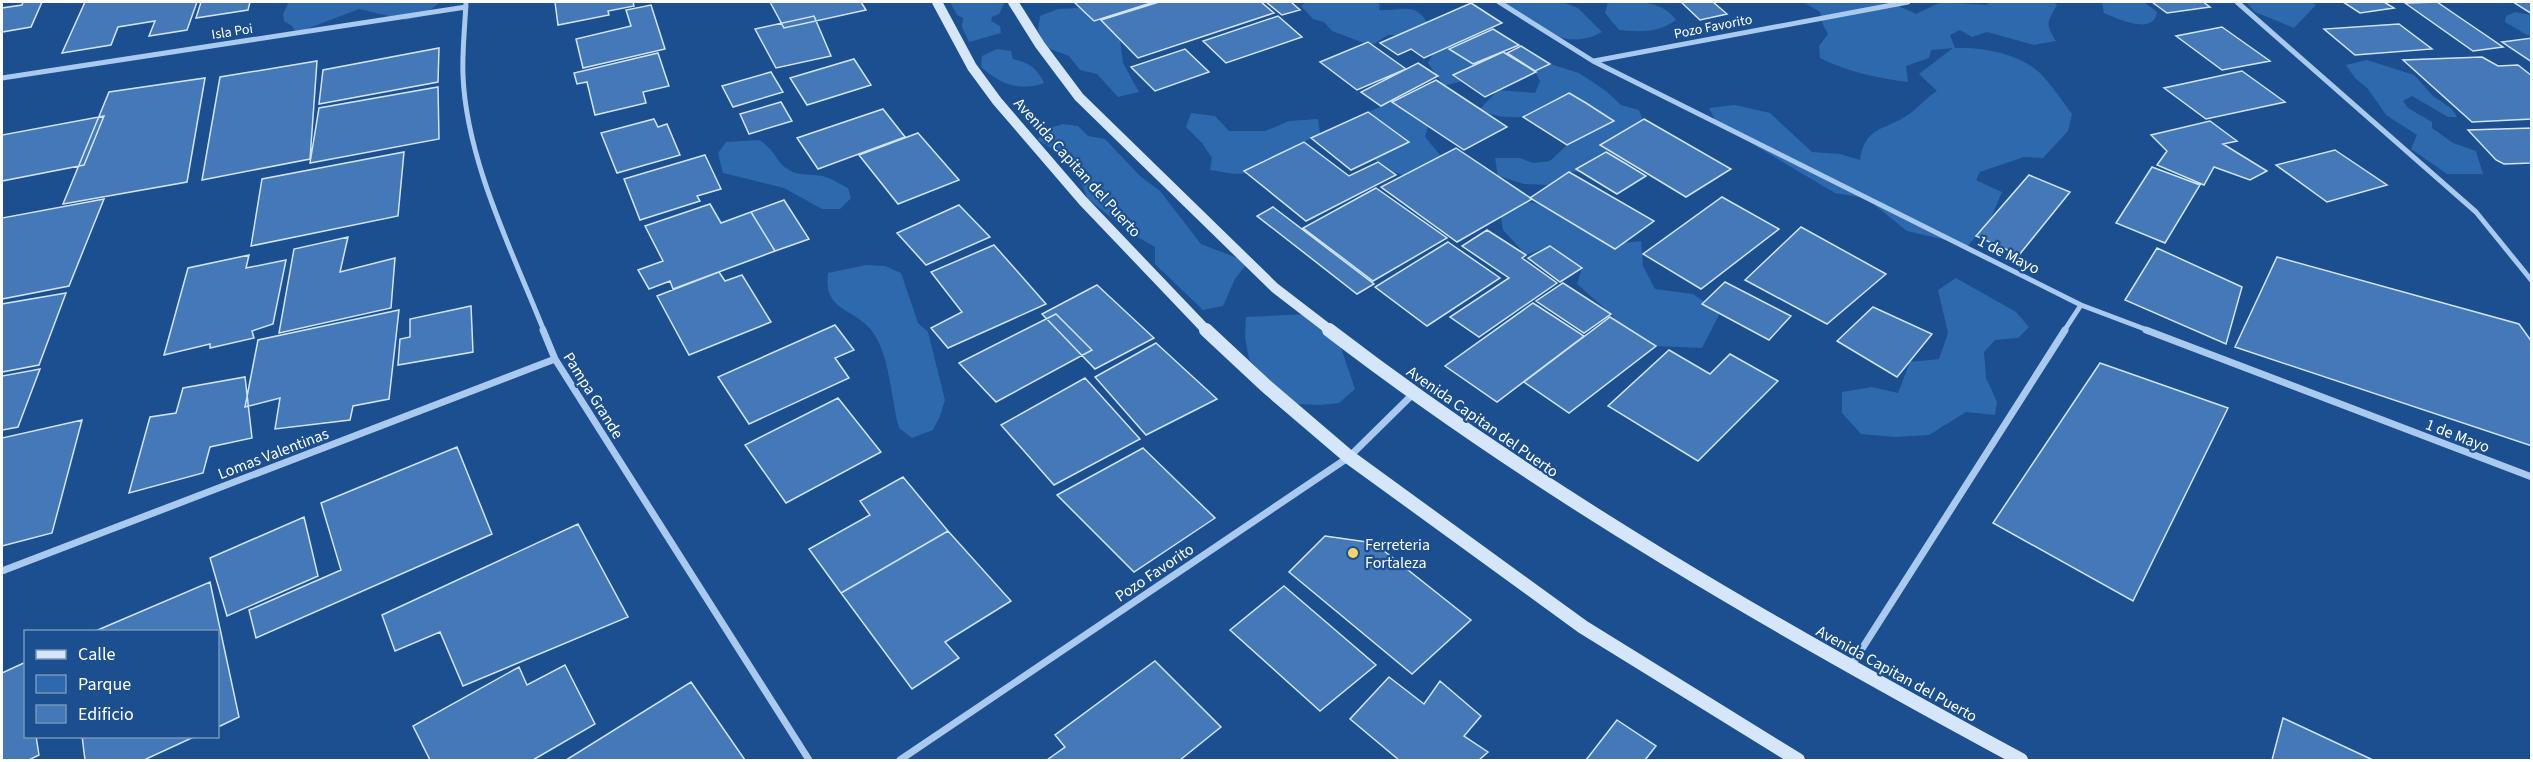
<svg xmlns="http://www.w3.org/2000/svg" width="2533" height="762" font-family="'Source Sans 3',sans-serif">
	<rect width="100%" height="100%" fill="#1b4f8f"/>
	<path fill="#2e69ad" d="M289 2H440L423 16 406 20 359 9 296 33 292 26 284 21 283 14Z
		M950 2H1005L999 14 992 17 991 21 1000 26 1001 33 969 42 962 27 963 18 957 15Z
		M1306 2H1377L1380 5 1379 10C1400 12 1415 0 1428 24L1406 35H1388L1374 44 1364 43 1332 31 1324 22 1313 19 1301 6Z
		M1503 2H1562L1578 8 1602 32C1563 54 1534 23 1503 2Z
		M1608 2C1633 1 1663 0 1676 20 1658 33 1641 32 1619 30L1605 13Z
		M1803 2H1890L1916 14 1941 2 1986 5 1991 2H2053L2057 5C2047 22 2045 24 2056 41L2034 45 1987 32 1972 37 1960 30 1950 35 1955 48C1983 47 2018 53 2040 73 2052 85 2062 101 2072 114L2068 131 2043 158 2024 157 1980 172 1976 180 2002 192 1991 218 1966 248 1954 242 1907 231 1866 198 1835 193 1717 123 1709 108 1735 105 1770 113 1812 152 1840 154 1860 160C1864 127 1885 130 1908 115 1918 108 1926 98 1937 91L1919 74 1953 48 1931 50 1929 58 1906 66 1908 82C1877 78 1848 72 1820 58L1819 46 1828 34 1823 25 1820 12Z
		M2102 2H2144L2157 12C2154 36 2118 19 2104 13Z
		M2246 2H2311L2316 5 2294 28 2255 12Z
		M1081 8 1113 24 1120 39 1123 63 1139 92 1118 97 1097 74 1080 70 1069 56 1045 47 1038 30 1040 16 1058 9Z
		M2515 12 2531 15V36L2527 35 2505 22 2506 16Z
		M1469 29 1483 38 1465 53 1477 62 1476 73 1462 81 1444 86 1428 63 1433 54Z
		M997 49 1011 51 1013 59C1029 63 1037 68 1044 83 1019 92 1000 84 981 67L982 56Z
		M2367 60 2414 75 2433 96 2452 109 2457 117H2448L2412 96 2403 101 2408 108 2432 122V128L2453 143 2476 151 2483 174H2447L2411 149 2417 135 2386 115 2368 89 2355 78 2346 65Z
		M1550 64 1579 73 1606 91 1621 105 1639 110C1649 130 1640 148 1628 165L1593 171 1569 172 1549 185 1524 184 1498 176 1495 158H1519L1534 163 1550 161 1567 145 1613 121 1586 103C1556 111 1508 127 1480 109L1498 90 1535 93 1540 81 1535 71Z
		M1392 102 1414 110 1428 126 1425 137 1441 156C1413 184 1405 180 1374 159L1381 130 1368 112Z
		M1191 113 1215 116 1229 131H1265L1289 121 1318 119 1320 134 1266 160 1256 173 1235 174 1210 170 1212 158 1202 143 1186 127Z
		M1063 124 1078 126 1088 136 1105 139 1140 176 1160 191 1201 244 1248 262 1235 279 1223 306 1203 310 1155 264V247L1132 234 1088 199 1072 161 1038 140 1043 130Z
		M759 140C775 149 775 162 789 170 798 176 811 174 822 176 831 178 840 184 848 188L851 198 840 209H822L784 188 723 173 718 153 726 142Z
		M1515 200 1540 204 1623 243 1641 241 1643 266 1655 289 1693 294 1720 313 1702 348 1656 346 1626 338 1611 314 1577 284 1582 268 1550 246 1526 255 1503 230 1501 217Z
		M866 265 885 266 901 273 918 323 928 332 945 400 940 416 933 430 912 438 899 428C891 399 890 355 872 331 853 307 823 312 828 273Z
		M1956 278 2016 312 2029 327 2018 338 1995 340 1984 352 1986 378 1997 402 1995 415 1966 412 1929 435 1894 437 1861 434 1842 413V392L1872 387 1898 393 1910 362 1939 359 1948 333 1938 290Z
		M1309 314 1337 336 1355 389 1339 403 1320 405 1297 404 1270 383 1249 359 1245 337 1246 317Z"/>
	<path fill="#4478b7" stroke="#cfe3fa" stroke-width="1.5" d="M23 2H42L31 27 2 32V8L22 5Z
		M85 2H197L187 30 149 36 155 21 118 27 111 45 62 53Z
		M201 2H250L248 10 196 18Z
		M555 2H633L634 6 608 11 609 15 558 25Z
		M770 2H861L866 10 784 28Z
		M1074 2H1154L1094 21Z
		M1159 2H1261L1274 13 1138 58 1101 20Z
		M1266 2H1291L1300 10 1282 15Z
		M1681 2H1713L1727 14 1700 20Z
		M2152 2H2203L2210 7 2167 13Z
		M2343 2H2384L2394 8 2360 13Z
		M2437 2 2503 47 2473 51 2405 3Z
		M2513 2H2532V14Z
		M1471 3 1502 23 1424 58 1411 49 1398 55 1380 43Z
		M651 5 665 49 583 68 576 39 631 26 626 10Z
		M814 16 831 56 776 68 755 29Z
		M1278 16 1302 37 1226 63 1203 41Z
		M2399 24 2432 49 2355 55 2324 29Z
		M2222 27 2270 61 2222 70 2176 36Z
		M1493 29 1519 45 1473 64 1449 49Z
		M2532 38V62L2502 42Z
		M1368 42 1406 69 1357 90 1320 62Z
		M1521 46 1550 64 1535 71 1507 53Z
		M439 48 438 82 319 104 323 70Z
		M1185 49 1209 72 1155 91 1131 67Z
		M1503 52 1536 72 1485 97 1453 75Z
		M658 53 669 86 643 92 646 103 595 115 587 82 577 84 574 73Z
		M2482 57 2498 66 2518 65 2532 76V119L2472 122 2403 60Z
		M854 59 871 85 807 105 790 78Z
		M317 61 310 159 202 180 220 77Z
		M1418 63 1438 76 1381 106 1361 92Z
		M2242 71 2285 102 2206 119 2164 88Z
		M771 72 783 92 733 107 722 86Z
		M205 78 187 182 63 204 109 92Z
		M1436 80 1480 109 1507 127 1464 150 1392 102Z
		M438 87 439 139 310 163 319 108Z
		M1569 93 1586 103 1614 121 1567 145 1523 117Z
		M781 102 792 121 749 134 740 114Z
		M883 109 905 137 818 169 797 138Z
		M1368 112 1409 142 1351 170 1311 138Z
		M104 116 84 165 2 181V135Z
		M654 119 658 127 667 124 680 155 617 173 601 133Z
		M1644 119 1731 169 1686 197 1600 145Z
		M2210 121 2237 141 2223 144 2267 171 2250 180 2214 167 2204 185 2157 165 2167 151 2151 135Z
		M2532 128V163L2504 164 2496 160 2468 130Z
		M918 133 959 180 898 204 859 155Z
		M1304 142 1349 176 1378 162 1396 175 1306 221 1244 171Z
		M1456 148 1532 199 1457 242 1381 187Z
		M2335 150 2387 185 2327 202 2276 165Z
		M404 152 398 216 251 246 262 179Z
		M1606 152 1628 165 1646 176 1617 194 1576 169Z
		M705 155 721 189 697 196 700 201 640 220 624 179Z
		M2152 167 2200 185 2165 243 2116 223Z
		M1569 172 1654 221 1615 249 1530 198Z
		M2029 175 2070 192 2019 255 1976 236Z
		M1376 188 1447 238 1373 281 1303 228Z
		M1722 197 1779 229 1701 289 1643 254Z
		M104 199 69 286 2 299V218Z
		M784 200 809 239 775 251 751 212Z
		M710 204 721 223 751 212 775 251 673 289 670 281 649 289 638 270 663 261 645 226Z
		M959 205 990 237 926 265 897 233Z
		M1273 207 1374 284 1357 294 1257 216Z
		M1801 227 1886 274 1827 324 1745 280Z
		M1487 230 1526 255 1522 258 1557 283 1479 337 1450 317 1509 278 1462 246Z
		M348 237 340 272 395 258 391 308 279 333 294 249Z
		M1448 242 1500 278 1427 326 1375 287Z
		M994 245 1046 304 948 348 931 328 962 312 931 272Z
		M1550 246 1582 268 1560 282 1528 258Z
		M2157 248 2242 287 2226 344 2125 300Z
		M249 255 246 268 286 260 273 324 252 331 254 338 210 348V344L164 355 188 268Z
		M2277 257 2519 324 2532 342V446L2235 347Z
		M719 272 725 281 742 275 771 322 689 355 657 296Z
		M1725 282 1791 316 1769 340 1702 304Z
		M1563 283 1611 314 1584 333 1536 301Z
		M1097 285 1154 338 1095 369 1042 314Z
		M66 293 39 365 2 372V304Z
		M1533 303 1584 336 1497 402 1445 366Z
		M471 306 473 352 398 365 400 339 410 337V319Z
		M1873 307 1932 334 1897 377 1837 341Z
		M399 310 389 399 353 406 350 420 275 429 280 398 245 407 258 340Z
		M1056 314 1092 350 996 402 959 363Z
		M1610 317 1656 346 1569 413 1524 382Z
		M835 325 854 350 835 358 849 378 749 424 718 377Z
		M1156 343 1217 399 1146 435 1095 377Z
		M1669 350 1710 374 1730 354 1778 381 1698 461 1608 406Z
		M2100 363 2228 408 2133 601 1993 523Z
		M40 369 18 427 2 430V376Z
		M245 377 252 438 210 447 203 473 129 493 150 417 176 413 183 388Z
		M1085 378 1140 439 1054 485 1001 425Z
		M838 398 881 452 786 503 745 445Z
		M82 420 52 533 2 546V438Z
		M457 447 492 534 256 638 249 610 341 570 321 503Z
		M1143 448 1215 518 1134 572 1057 495Z
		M903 477 948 531 841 593 809 549 870 515 860 501Z
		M304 517 318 576 227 616 210 558Z
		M578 524 628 617 463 686 440 632 395 651 382 615Z
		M948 531 1011 601 945 642 959 658 912 689 841 593Z
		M1325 536 1374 543 1471 620 1412 674 1289 572Z
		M210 582 239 717 218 727V632H93Z
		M1284 586 1376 665 1320 711 1230 630Z
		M1155 661 1221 727 1180 760H1047L1065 747 1055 735Z
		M26 662V736H36L39 755 29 760H2V673Z
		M565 665 595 724 533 760H430L413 726 519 667 527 685Z
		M1389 677 1424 704 1440 681 1481 716 1464 736 1488 752 1479 760H1399L1350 719Z
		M691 682 745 760H566Z
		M2283 718 2373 760H2272Z
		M1617 720 1656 746 1645 760H1586Z
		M82 736H196L144 760H85Z"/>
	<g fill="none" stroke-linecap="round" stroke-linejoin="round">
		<path stroke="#a9c9ee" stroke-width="5" d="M466 2C465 26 462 51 463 75 466 160 513 253 544 331
			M1499 2 1593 61 2081 305 2150 331
			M2237 2 2476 212 2532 281
			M1594 61 1908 2
			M2 78 466 7
			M2064 331 2081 305"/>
		<path stroke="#a9c9ee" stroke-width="7" d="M543 330 555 359 809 760
			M2146 330 2532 477
			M2 571 555 359
			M1851 666 2065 330
			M900 760 1349 457 1413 394"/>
		<path stroke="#d6e6fa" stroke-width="10" d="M937 2 972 67 997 101 1083 201 1207 331
			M1013 2 1040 45 1079 97 1275 288 1331 331"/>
		<path stroke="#d6e6fa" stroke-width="14" d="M1206 330 1266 386 1349 457 1583 627 1798 760
			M1329 330C1545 496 1782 631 2021 760"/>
	</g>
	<circle fill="#ffd166" stroke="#1b4f8f" stroke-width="2" cx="1353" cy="553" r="6"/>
	<g text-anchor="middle" stroke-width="4.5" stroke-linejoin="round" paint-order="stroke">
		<g font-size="14" fill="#fff" stroke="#1b4f8f">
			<text transform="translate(1713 26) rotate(-11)" y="5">Pozo Favorito</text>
			<text transform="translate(232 31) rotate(-9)" y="5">Isla Poi</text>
		</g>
		<g font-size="16" fill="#fff" stroke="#1b4f8f">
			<text transform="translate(1078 167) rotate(48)" y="6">Avenida Capitan del Puerto</text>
			<text transform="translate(2009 254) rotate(27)" y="6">1 de Mayo</text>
			<text transform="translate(594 395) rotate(58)" y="6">Pampa Grande</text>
			<text transform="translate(1483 421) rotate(35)" y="6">Avenida Capitan del Puerto</text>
			<text transform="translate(2458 435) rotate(21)" y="6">1 de Mayo</text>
			<text transform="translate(273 453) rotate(-21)" y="6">Lomas Valentinas</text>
			<text transform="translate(1154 572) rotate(-34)" y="6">Pozo Favorito</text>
			<text transform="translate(1897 673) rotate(29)" y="6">Avenida Capitan del Puerto</text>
		</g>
		<g font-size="16" fill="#fff" stroke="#1b4f8f" text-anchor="start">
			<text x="1365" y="550">Ferreteria<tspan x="1365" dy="18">Fortaleza</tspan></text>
		</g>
	</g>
	<rect width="2533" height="762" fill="none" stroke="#ffffff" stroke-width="6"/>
	<rect x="24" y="630" width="195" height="108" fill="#1b4f8f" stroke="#7695bc" stroke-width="1.5"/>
	<rect x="36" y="650" width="30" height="9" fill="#d6e6fa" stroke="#7695bc" stroke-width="1.5"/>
	<text x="78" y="660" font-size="18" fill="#ffffff">Calle</text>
	<rect x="36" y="675" width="30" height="18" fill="#2e69ad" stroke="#7695bc" stroke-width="1.5"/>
	<text x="78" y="690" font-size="18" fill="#ffffff">Parque</text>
	<rect x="36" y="705" width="30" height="18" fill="#4478b7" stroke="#7695bc" stroke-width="1.5"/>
	<text x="78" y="720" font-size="18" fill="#ffffff">Edificio</text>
</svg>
